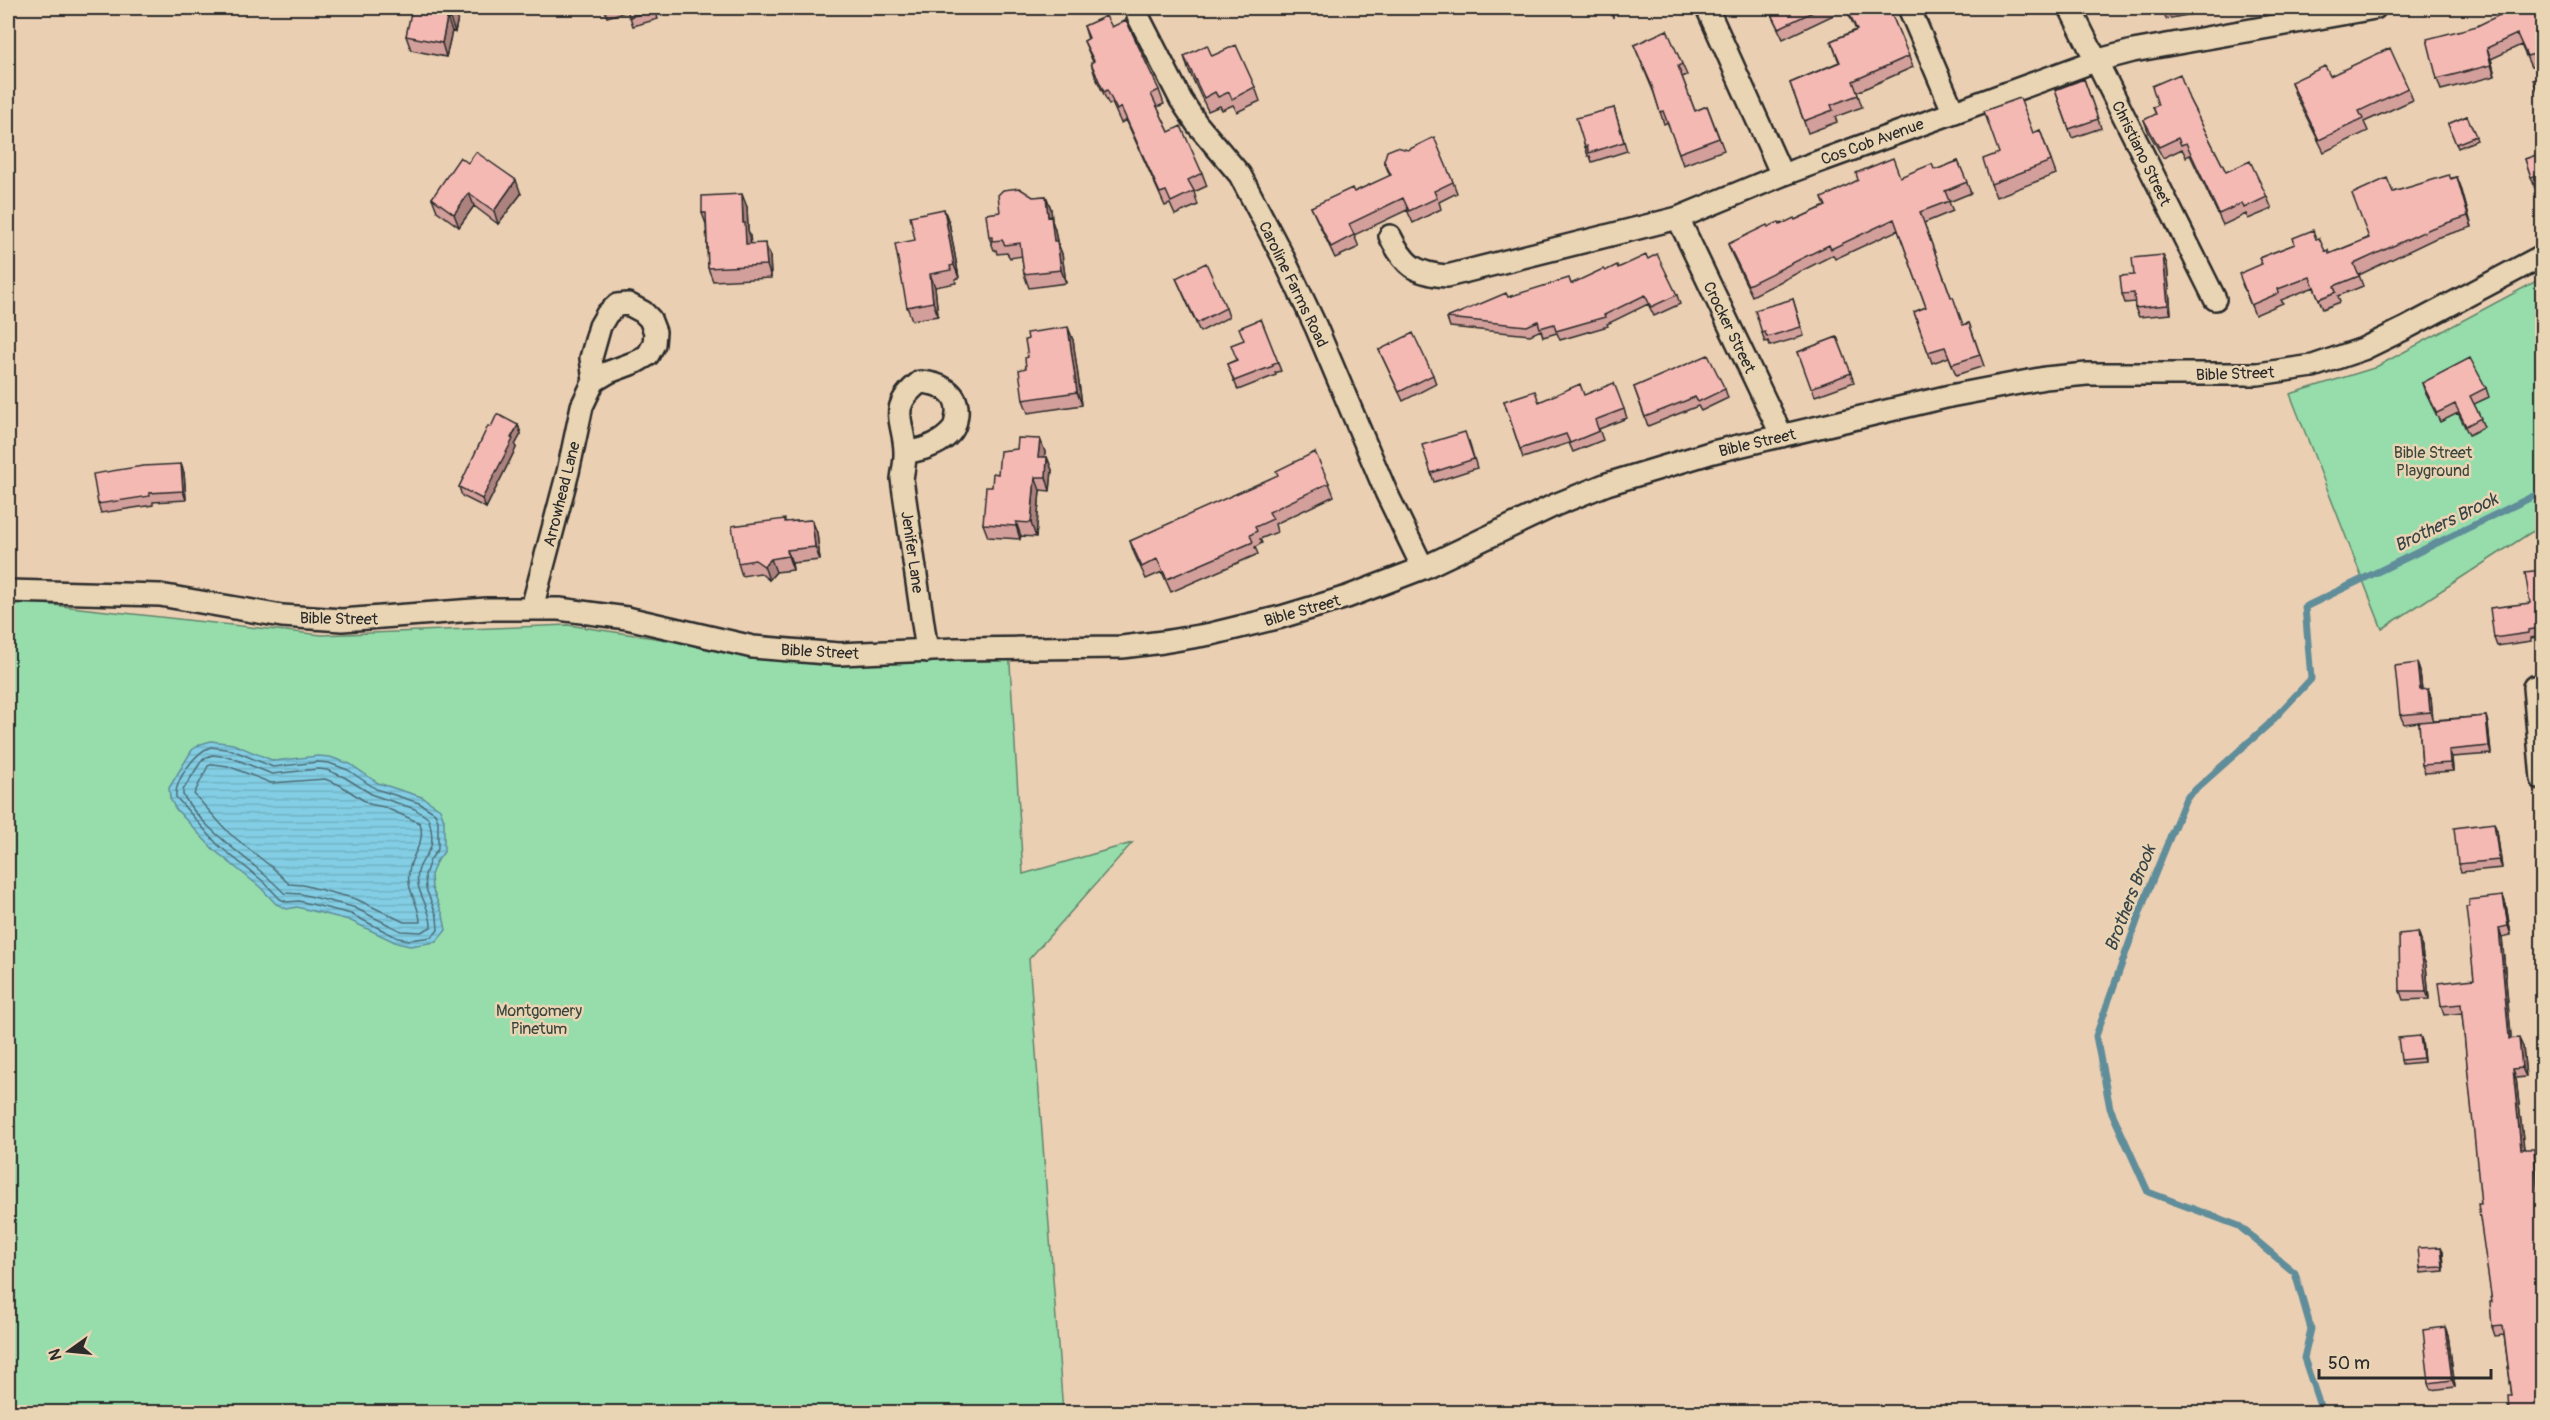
<svg xmlns="http://www.w3.org/2000/svg" width="2550" height="1420" font-family="Pangolin,sans-serif">
	<defs>
		<pattern id="water-rules" width="6" height="5" patternUnits="userSpaceOnUse" patternTransform="scale(1.5)"><rect width="6" height="5" fill="#83cee4"/><path d="M0 2.5h6" fill="none" stroke="#71b1c4"/></pattern>
	</defs>
	<rect width="100%" height="100%" fill="#ebcfb3"/>
	<filter id="ink" filterUnits="userSpaceOnUse"><feTurbulence type="fractalNoise" baseFrequency=".0167" numOctaves="2"/><feDisplacementMap in="SourceGraphic" scale="12" xChannelSelector="R" yChannelSelector="G"/><feConvolveMatrix kernelMatrix="1 2 1 2 8 2 1 2 1" color-interpolation-filters="sRGB"/></filter>
	<g filter="url(#ink)">
		<path fill="#96ddab" stroke="#60846b" stroke-width="1.5" d="M2542 278V527L2530 533 2382 629 2290 394 2374 368Z
			M8 600 322 635 568 625 754 653 1009 648 1023 874 1132 843 1029 959 1063 1412H8Z"/>
		<path fill="url(#water-rules)" stroke="#608d9a" stroke-width="1.5" d="M211 741 233 744 274 761 318 756 330 757 350 764 378 783 422 797 440 809 444 820V852L436 862 431 875 432 888 443 915 446 930 436 942 410 946 397 943 349 920 297 907 287 909 276 904 260 887 214 850 175 808 170 798 169 788 192 750 201 744Z"/>
		<g fill="none" stroke-linecap="round" stroke-linejoin="round">
			<path stroke="#4e6c75" stroke-width="1.5" d="M211 747 232 750 273 767 318 762 329 763 348 770 376 789 419 803 435 813 438 821V849L430 860 425 875 426 889 437 916 438 930 432 937 410 940 398 938 351 914 299 901 287 902 280 899 264 882 218 845 176 797C174 781 196 751 211 747Z
				M212 755 230 757 272 774 318 769 327 770 344 777 373 795 415 809 428 818C431 824 433 839 431 846 428 855 420 862 418 872 414 892 432 908 431 927L421 932 401 931 353 907 301 894 284 893C254 861 205 833 183 795V790L202 760Z
				M213 764 228 766 271 783 325 779 340 785 369 804 384 807 420 823C426 845 411 852 409 872 406 891 420 905 420 922H404L356 899 303 885 289 884 274 869 229 833 194 794 208 766Z"/>
			<path stroke="#608d9a" stroke-width="7" d="M2322 1412 2304 1358 2311 1329 2295 1273 2239 1226 2148 1192 2110 1108 2096 1036 2146 896 2186 798 2269 724 2311 679 2305 607 2542 492"/>
			<g stroke="#2b2b2b" stroke-width="26">
				<path id="minor" d="M1707 8 1782 175
					M1909 8 1953 111
					M2070 8 2215 299
					M1138 16 1181 100 1197 124 1240 175 1282 255 1316 327 1386 492 1423 568
					M1678 218 1782 436
					M1390 236C1404 265 1415 274 1447 276L1678 218 1782 175 2095 61 2133 51 2375 8
					M905 453C920 450 937 446 948 435 955 429 956 422 957 414 959 391 939 383 920 382 885 409 906 423 905 455 905 463 903 471 902 479L927 651
					M8 591 160 595 282 616 342 620 487 609H559L627 618 753 647 839 654 956 649 1122 647 1163 642 1211 634 1281 617 1347 597 1423 568 1555 505 1607 484 1713 452 1950 396 2045 378 2087 374H2258L2313 366 2363 349 2404 329 2542 256
					M532 608 568 472 582 406 594 381 591 358 600 326 607 314 617 305 628 304 643 312 650 319 655 332 654 344 648 355 636 362 609 372 594 381
					M2542 686 2534 687 2542 779"/>
			</g>
			<use href="#minor" stroke="#e9d4b3" stroke-width="21"/>
		</g>
		<path fill="#d39f9b" stroke="#2b2b2b" stroke-width="1.5" d="M421 8H460L455 32 452 31 446 57 411 50 406 36Z
			M604 8H655L658 19 633 26 628 11 607 17Z
			M1768 8H1889L1913 67 1857 92 1862 107 1835 117 1837 122 1808 133 1790 83 1839 62 1831 41 1856 30 1846 9 1783 39Z
			M2162 8H2226L2166 19Z
			M2504 8H2542V64L2531 67 2521 45 2491 59 2495 76 2441 90 2437 79 2477 26 2506 13Z
			M1084 26 1112 27 1159 90 1164 104 1157 107 1169 132 1202 173 1207 186 1194 192 1198 205 1175 215 1170 204 1165 206 1126 120 1121 123 1112 103 1109 105 1095 76 1091 63 1093 62 1084 41 1088 39Z
			M1634 45 1682 64 1687 75 1682 77 1695 111 1707 106 1724 150 1683 165 1668 122 1664 124 1654 93Z
			M1184 56H1212L1255 87 1260 101 1237 112 1233 105 1222 110 1220 106 1208 111 1188 69Z
			M2330 76 2408 88 2413 100 2364 122 2368 131 2324 152 2295 94 2291 82Z
			M2084 79 2101 128 2072 138 2055 90Z
			M2189 99 2226 172 2267 197 2272 209 2248 219 2246 214 2223 225 2190 155 2186 157 2182 149 2163 158 2148 131 2144 120 2156 115 2153 107Z
			M1614 108 1627 151 1592 162 1590 156H1588L1585 147Z
			M2467 116 2477 140 2458 148 2448 124Z
			M2040 130 2056 174 1996 197 1991 184 1999 153Z
			M2542 153V186L2535 188 2525 159Z
			M1384 161 1453 182 1457 193 1439 202 1441 209 1413 223 1407 210 1354 235 1359 247 1335 258 1316 218 1311 207 1354 192 1390 176Z
			M1958 161 1971 193 1949 202 1953 211 1924 223 1951 297 1963 325 1969 323 1984 366 1956 375 1949 357 1932 363 1914 312 1926 307 1898 230 1835 259 1833 255 1752 296 1732 255 1728 244 1768 227 1795 220 1825 206 1822 198 1900 177 1934 169H1938Z
			M468 163 521 194 498 224 474 206 459 227 437 211 432 198Z
			M2457 177 2472 227 2436 238 2359 275 2363 286 2338 296 2340 302 2323 309 2314 287 2281 300 2283 303 2255 315 2242 284 2262 265 2259 258 2295 244 2316 239 2325 251 2329 254 2368 238 2393 192Z
			M1046 196 1051 209 1052 221 1055 230 1057 241 1062 254 1066 283 1029 288 1024 274 1022 256 1010 258 1007 253 997 254 996 250H994L989 237 1000 212 1033 197Z
			M747 207 748 230 750 236 751 244 770 256 771 278 713 281 708 268 706 224 702 213Z
			M949 222 959 278 955 279 956 283 935 287 938 316 912 320 907 307 915 240Z
			M1648 259 1677 295 1680 304 1654 316 1648 304 1607 324 1608 326 1560 340 1557 333 1543 337 1541 330 1530 335 1450 327 1447 318 1508 297 1571 284 1605 271Z
			M2167 264 2171 314 2139 317 2135 308V302L2125 303 2122 294 2134 275Z
			M1176 278 1226 308 1229 317 1200 332Z
			M1793 299 1804 336 1770 346 1768 341 1765 342 1762 333Z
			M1261 319 1281 371 1275 373 1276 375 1238 390 1227 364 1236 360Z
			M1837 337 1854 382 1815 396 1798 352Z
			M1073 340 1082 405 1028 413 1023 400 1026 368 1028 357Z
			M1379 350 1433 375 1436 384 1403 401Z
			M2422 383 2486 388 2489 397 2474 404 2484 427 2469 435 2458 413 2440 422 2425 392Z
			M1634 387 1725 389 1728 398 1701 411 1698 406 1648 426Z
			M1584 395 1624 409 1627 418 1599 429 1603 440 1573 452 1569 443 1523 458 1504 401H1539Z
			M518 425 521 434 515 445 516 448 486 508 462 496 459 487 491 427Z
			M1040 439 1045 452 1044 457H1047L1052 470 1050 491 1040 490 1036 537 1021 536 1020 539 988 537 983 524 992 487 998 474 1017 449Z
			M1469 441 1477 468 1434 482 1431 473Z
			M181 464 184 473 186 500 153 502V505L101 513 98 504Z
			M1329 483 1334 496 1275 524 1277 532 1260 539 1262 543 1255 547 1258 554 1171 592 1162 572 1146 579 1134 553 1130 541Z
			M812 520 817 533 820 560 792 563 793 570 776 572 769 580 760 573 742 576 738 563 786 522Z
			M2542 570V636L2531 638V641L2497 646 2494 638 2530 603Z
			M2417 663 2420 672 2422 690 2428 689 2431 698 2433 720 2486 716 2488 724 2491 754 2452 757 2453 771 2425 773 2422 765 2419 722 2404 724 2400 715Z
			M2497 831 2502 868 2461 872 2458 864Z
			M2503 896 2506 905 2511 935 2502 937 2511 1039 2523 1047 2526 1077 2516 1078 2524 1149 2537 1158 2512 1396 2504 1335 2495 1336 2492 1327V1302L2462 1013 2444 1015 2441 1006 2474 979 2469 907Z
			M2418 932 2421 940 2423 958 2426 965 2429 999 2403 1000 2400 991Z
			M2420 1036 2422 1041 2424 1062 2402 1064 2401 1060Z
			M2441 1247 2443 1251 2444 1271 2421 1273 2420 1268Z
			M2445 1327 2448 1335 2455 1387 2431 1390 2429 1383Z"/>
		<path fill="#ac827e" stroke="#2b2b2b" stroke-width="1.5" d="M453 8H460L455 32 450 19Z
			M1609 8H1614L1613 18Z
			M447 18 452 31 446 57 442 43Z
			M2487 48 2491 59 2495 76 2491 65Z
			M2457 177 2461 187 2472 227 2468 216Z
			M516 180 521 194 498 224 494 211Z
			M469 193 474 206 459 227 454 214Z
			M742 194 747 207 748 230 750 236 751 257 746 244 743 223Z
			M1046 196 1051 209 1052 221 1055 230 1059 254 1054 241 1048 217Z
			M944 209 949 222 959 278 954 265Z
			M1057 241 1062 254 1066 283 1061 270Z
			M765 243 770 256 771 278 767 265Z
			M2163 255 2167 264 2171 314 2168 305Z
			M930 274 935 287 938 316 933 302Z
			M1068 327 1073 340 1082 405 1077 392Z
			M518 425 521 434 515 445 516 448 486 508 482 499Z
			M1040 439 1045 452 1043 470 1038 457Z
			M1047 457 1052 470 1050 491 1046 477Z
			M181 464 184 473 186 500 183 491Z
			M1035 477 1040 490 1036 537 1031 523Z
			M812 520 817 533 820 560 815 547Z
			M1016 522 1021 536 1020 539 1016 526Z
			M787 550 792 563 793 570 788 556Z
			M771 559 776 572 769 580 764 566Z
			M2417 663 2420 672 2423 699 2420 690Z
			M2428 689 2431 698 2433 721 2430 712Z
			M2486 716 2488 724 2491 754 2489 746Z
			M2449 750 2452 757 2453 771 2450 763Z
			M2494 823 2497 831 2502 868 2499 860Z
			M2503 896 2506 905 2511 935 2508 926Z
			M2499 928 2502 937 2512 1046 2509 1037Z
			M2418 932 2421 940 2423 958 2426 965 2429 999 2426 991 2421 957Z
			M2420 1036 2422 1041 2424 1062 2423 1058Z
			M2519 1038 2523 1047 2526 1077 2522 1068Z
			M2513 1069 2516 1078 2525 1158 2521 1149Z
			M2534 1149 2537 1158 2542 1217V1246Z
			M2441 1247 2443 1251 2444 1271 2443 1267Z
			M2445 1327 2448 1335 2455 1387 2452 1380Z"/>
		<path fill="#f5b9b4" stroke="#2b2b2b" stroke-width="1.5" d="M412 8 421 9V8H453L450 19 447 18 442 43 406 36Z
			M627 8H654L655 10 629 17Z
			M1769 8H1821L1779 28Z
			M1847 8H1889L1909 56 1853 81 1858 95 1831 105 1833 110 1804 121 1790 83 1840 62 1831 41 1857 30Z
			M2162 8H2179L2163 11Z
			M2504 8H2542V52L2527 56 2517 34 2487 48 2491 65 2437 79 2427 39 2477 26 2506 12Z
			M1106 16 1112 27 1126 20 1159 90 1151 94 1169 132 1181 126 1202 173 1188 180 1194 191 1171 202 1166 191 1160 193 1121 107 1117 110 1107 90 1104 92 1091 63 1094 61 1084 41 1089 38 1084 26Z
			M1667 30 1682 64 1678 66 1695 111 1707 106 1719 138 1679 153 1663 111 1660 112 1652 86 1634 45Z
			M1207 45 1212 56 1236 45 1255 87 1232 99 1229 92 1218 97 1215 92 1204 98 1184 56Z
			M2390 48 2408 88 2359 111 2363 119 2319 140 2291 82 2325 66 2330 76Z
			M2180 74 2189 99 2226 172 2250 161 2267 197 2244 208 2242 203 2219 214 2186 143 2181 145 2178 138 2159 147 2144 120 2156 114 2153 107 2158 105 2152 86Z
			M2542 76V100L2533 80Z
			M2084 79 2098 119 2069 129 2055 90Z
			M2020 98 2033 133 2040 130 2051 161 1991 184 1983 159 1999 153 1984 111Z
			M1614 108 1624 142 1589 153 1587 146 1585 147 1576 118Z
			M2467 116 2476 136 2456 144 2448 124Z
			M1434 137 1453 182 1434 191 1437 198 1409 211 1403 198 1349 224 1354 235 1331 247 1311 207 1352 188 1354 192 1391 175 1384 161 1387 151 1397 147 1408 150Z
			M476 152 516 180 494 211 469 193 454 214 432 198 460 157 468 163Z
			M2542 153V173L2531 177 2525 159Z
			M1893 158 1900 177 1932 164 1934 169H1938L1958 161 1967 182 1945 191 1949 201 1920 212 1951 297H1953L1963 325 1969 323 1980 355 1952 364 1945 347 1928 352 1914 312 1926 307 1894 219 1831 249 1829 245 1748 285 1728 244 1767 225 1768 227 1779 222 1780 225 1794 218 1795 220 1826 206 1822 198 1858 180 1856 173Z
			M2449 175 2451 179 2457 177 2468 216 2432 228 2354 264 2359 276 2334 286 2336 292 2319 299 2310 277 2278 289 2279 293 2251 305 2239 274 2262 264 2259 258 2295 244 2293 238 2313 230 2316 239 2319 238 2325 251 2328 250 2329 254 2369 238 2352 194 2387 178 2393 192Z
			M1019 188 1033 197 1046 196 1048 217 1051 216 1054 241H1057L1061 270 1024 274 1020 243 1005 245 1002 240 992 241V237H989L986 214 1000 212 998 195 1003 190Z
			M742 194 743 223H745L746 244 765 243 767 265 708 268 706 213H702V196Z
			M944 209 954 265 950 266 951 270 930 274 933 302 907 307 895 244 915 240 910 216Z
			M1657 254 1677 295 1651 307 1645 295 1604 315 1605 317 1556 331 1554 324 1540 328 1538 321 1527 326 1447 318 1506 293 1508 297 1569 278 1571 284 1603 269 1605 271 1617 265 1618 268 1646 255 1648 259Z
			M2163 255 2168 305 2135 308 2134 293 2122 294 2120 276 2134 275 2132 258Z
			M1206 263 1226 308 1197 323 1176 278Z
			M1793 299 1801 327 1767 337 1765 332 1762 333 1755 310Z
			M1261 319 1278 362 1272 364 1273 366 1234 381 1227 364 1237 360 1231 345 1244 340 1239 328Z
			M1068 327 1077 392 1023 400 1019 370 1026 368 1025 358 1028 357 1025 340 1028 339 1027 333Z
			M1413 333 1433 375 1399 392 1379 350Z
			M1837 337 1851 373 1811 388 1798 352Z
			M1708 355 1725 389 1698 402 1695 397 1645 417 1634 387Z
			M2470 358 2486 388 2470 396 2481 418 2466 426 2455 404 2437 413 2422 383Z
			M1614 383 1624 409 1595 420 1599 431 1570 443 1566 434 1520 449 1504 401 1535 391 1539 402 1580 384 1584 395Z
			M497 414 518 425 511 438 513 439 482 499 459 487 488 426 491 427Z
			M1465 432 1474 459 1431 473 1422 445Z
			M1018 438 1040 439 1038 457H1047L1046 477H1035L1031 523 1016 522V526L983 524 986 487H992L993 473 998 474 1000 451 1017 449Z
			M1315 452 1329 483 1269 512 1273 519 1255 527 1257 531 1250 535 1253 542 1167 579 1157 559 1142 567 1130 541 1278 475 1276 471Z
			M181 464 183 491 149 493 150 496 98 504 93 474 143 466Z
			M785 519V522L812 520 815 547 787 550 788 556 771 559 764 566 755 560 738 563 732 526Z
			M2542 570V628L2528 630V633L2494 638 2490 608 2530 603 2525 572Z
			M2417 663 2420 690 2428 689 2430 712 2400 715 2395 666Z
			M2486 716 2489 746 2449 750 2450 763 2422 765 2419 722Z
			M2494 823 2499 860 2458 864 2454 828Z
			M2503 896 2508 926 2499 928 2509 1037V1039L2519 1038 2522 1068 2513 1069 2521 1149H2534L2542 1246V1413H2509L2508 1396H2512L2503 1326 2492 1327 2490 1302H2492L2478 1204H2481L2461 1004 2441 1006 2438 983 2474 979 2466 907H2469V900Z
			M2418 932 2421 957 2422 956 2426 991H2400L2399 934Z
			M2420 1036 2423 1058 2401 1060 2398 1038Z
			M2441 1247 2443 1267 2420 1268 2418 1248Z
			M2445 1327 2452 1380 2429 1383 2423 1330Z"/>
	</g>
	<g text-anchor="middle" stroke-width="5" stroke-linejoin="round" paint-order="stroke">
		<g font-size="16" fill="#2b2b2b" stroke="#e9d4b3">
			<text transform="translate(1872 141) rotate(-20)" y="6">Cos Cob Avenue</text>
			<text transform="translate(2142 153) rotate(64)" y="6">Christiano Street</text>
			<text transform="translate(1294 284) rotate(64)" y="6">Caroline Farms Road</text>
			<text transform="translate(1730 327) rotate(64)" y="6">Crocker Street</text>
			<text transform="translate(2235 373) rotate(-2)" y="6">Bible Street</text>
			<text transform="translate(1757 442) rotate(-13)" y="6">Bible Street</text>
			<text transform="translate(561 494) rotate(-76)" y="6">Arrowhead Lane</text>
			<text transform="translate(913 552) rotate(82)" y="6">Jenifer Lane</text>
			<text transform="translate(1302 610) rotate(-16)" y="6">Bible Street</text>
			<text transform="translate(339 618) rotate(1)" y="6">Bible Street</text>
			<text transform="translate(820 651) rotate(3)" y="6">Bible Street</text>
		</g>
		<g font-size="16" fill="#3b463e" stroke="#e9d4b3">
			<text x="2433" y="458">Bible Street<tspan x="2433" dy="18">Playground</tspan></text>
			<text x="539" y="1016">Montgomery<tspan x="539" dy="18">Pinetum</tspan></text>
		</g>
		<g font-size="18" font-style="italic" fill="#384347" stroke="#e9d4b3">
			<text transform="translate(2446 522) rotate(-26)" y="6">Brothers Brook</text>
			<text transform="translate(2130 898) rotate(-69)" y="6">Brothers Brook</text>
		</g>
	</g>
	<rect width="2550" height="1420" fill="none" stroke="#e9d4b3" stroke-width="30"/>
	<rect x="15" y="15" width="2520" height="1390" fill="none" stroke="#2b2b2b" stroke-width="2" filter="url(#ink)"/>
	<g transform="translate(69 1351) rotate(255)" stroke="#e9d4b3" stroke-width="4.5" paint-order="stroke">
	<path d="M0-4.5L10 22L0 15L-10 22Z" fill="#2b2b2b"/>
	<text y="-9" font-size="16" font-weight="bold" text-anchor="middle" fill="#2b2b2b">N</text>
	</g>
	<path d="M2319 1369v9h172v-9" fill="none" stroke="#2b2b2b" stroke-width="3"/>
	<text x="2328" y="1369" font-size="18" fill="#2b2b2b" stroke="#e9d4b3" stroke-width="4.5" paint-order="stroke">50 m</text>
</svg>
